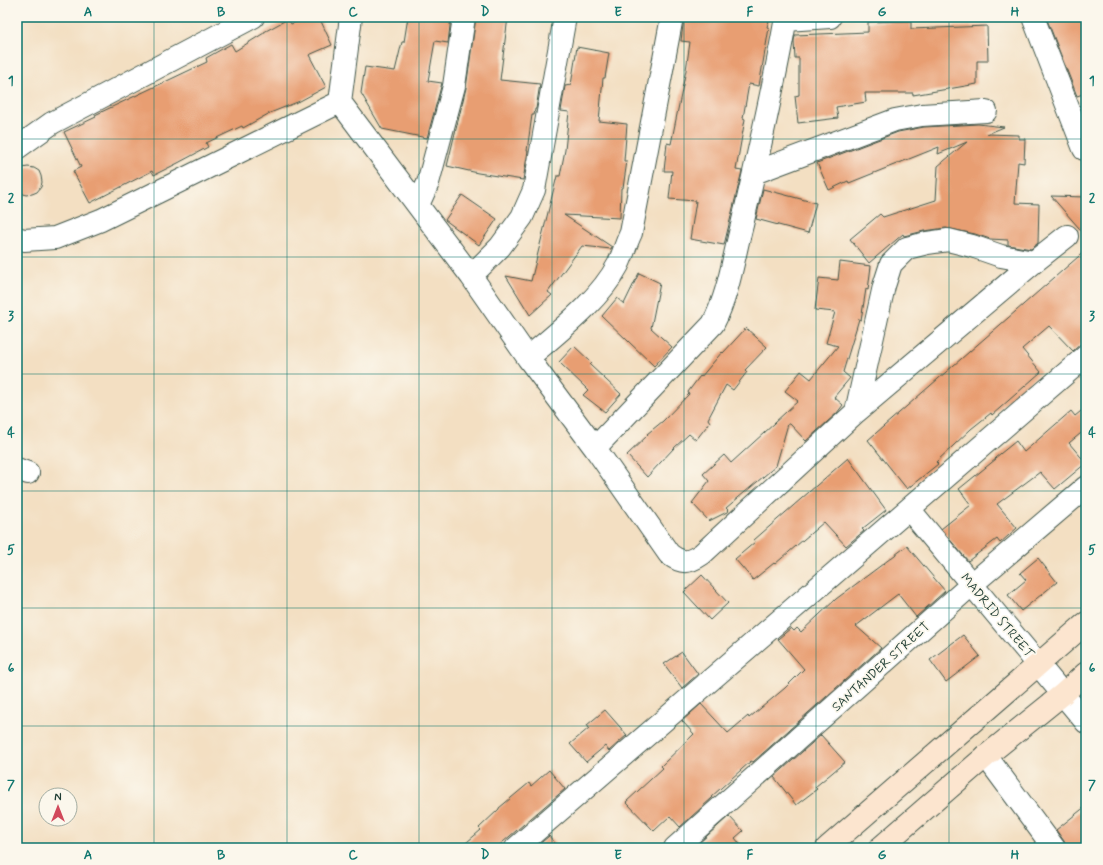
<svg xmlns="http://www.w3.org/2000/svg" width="1103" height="865" font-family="Mynerve,sans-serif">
	<rect width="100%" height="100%" fill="#fbf7ec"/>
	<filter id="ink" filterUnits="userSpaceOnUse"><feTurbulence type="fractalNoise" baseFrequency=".025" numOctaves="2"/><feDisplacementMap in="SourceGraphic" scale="8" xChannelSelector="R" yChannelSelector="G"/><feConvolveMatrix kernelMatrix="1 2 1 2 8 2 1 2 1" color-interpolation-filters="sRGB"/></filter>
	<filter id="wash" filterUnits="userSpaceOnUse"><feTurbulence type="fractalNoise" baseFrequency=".012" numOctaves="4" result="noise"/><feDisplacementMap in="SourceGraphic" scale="16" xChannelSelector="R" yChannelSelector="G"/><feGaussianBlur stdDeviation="0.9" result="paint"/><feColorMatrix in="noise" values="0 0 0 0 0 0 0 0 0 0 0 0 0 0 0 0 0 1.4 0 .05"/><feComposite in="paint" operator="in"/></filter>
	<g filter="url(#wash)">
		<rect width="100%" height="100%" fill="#f3dfc2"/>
		<g id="blocks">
			<path fill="#e89e72" d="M308 17H319L332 45 309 55 326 87 300 101 270 113 243 128 242 126 206 143 208 147 178 163 154 175 152 171 90 203 73 171 81 167 64 132 96 117 95 115 207 62 206 58 231 44 235 51 264 33V32L288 19 291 24Z
				M408 17H451L448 43 435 41 428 81 442 83 427 138 382 129 361 93 365 67 395 71 402 42H404Z
				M476 17H508L500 80 540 84 536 109H535L534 115H532L527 151H528L523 180 478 173 447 166 466 88Z
				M684 17H770L767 27 769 28 759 86 749 84 743 118 745 119 736 170 742 171 724 245 690 239 696 201 669 199 672 171H664L667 143 671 144 686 70 690 42 681 41Z
				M1046 17H1086V93L1077 96Z
				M911 21V29L987 26 988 61H977V84L913 95V93H865L866 102 836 107 838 118 798 123 795 96 799 95V58H795L794 41 795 35 868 32V22Z
				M577 47 609 53 605 78H603L599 121 627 124 624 161H627L623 188H621L620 218 564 215 612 247 611 249 582 246 548 292 552 295 530 315 506 276 531 281 557 176H560L565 150 569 112 561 111 565 86 571 85Z
				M978 124 1004 127 987 134 1019 135V139H1025L1024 163 1018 162 1015 203 1039 204 1038 243 1031 249 1008 245V240L990 239 975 234 946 228 924 231 904 236 903 234 869 263 850 239 880 214 883 217 936 200 938 166 967 142 938 154 939 147 849 183 848 181 829 190 817 163 898 132 924 127Z
				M28 167 34 168 39 171 41 176 42 182 41 187 37 192 32 194 26 195 17 191V172L22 168Z
				M763 189 816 203 808 233 756 219Z
				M462 195 497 219 479 245 445 220Z
				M1051 196 1086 197V236Z
				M1086 250V339L1073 351 1049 326 1022 349 1041 372 992 415 991 413 971 429 936 462 938 464 907 489 868 440Z
				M840 262 871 266 868 290 866 289 861 320 859 319 843 372 850 378 834 397 843 405 837 413 806 441 790 424H788L776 466 726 508 729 511 709 521 692 503 709 481 703 474 724 455 731 463 775 423H774L798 401 785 391 801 371 811 379 838 346 826 343 835 312 815 310 819 278 838 280Z
				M639 273 660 283 651 328 672 347 654 366 602 316 617 298 624 304Z
				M746 328 767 347 745 370 747 372 733 390 726 385 708 419 710 422 696 440 689 434 674 448 647 477 627 455 648 435 647 434 663 421 689 394 688 392 700 376 701 377 722 352 723 353Z
				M574 346 592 363 590 365 621 394 605 412 583 395 588 390 559 362Z
				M1086 407V429L1069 443 1086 463 1055 489 1040 472 997 504 1017 528 1000 543 997 539 968 561 941 529 971 505 959 489 996 459 995 458 1016 441 1024 452 1071 411 1075 416Z
				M848 458 886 510 862 529 864 531 846 546 824 522 775 564 774 563 753 580 735 559 755 542 754 540Z
				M907 546 945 591 916 617 898 594 856 626 881 648 753 762 751 761 711 797 712 798 680 827 670 816 654 831 626 802 663 768 661 766 694 734 682 721 701 704 728 733 748 716 749 718 785 688 804 669 778 639 791 628 794 631 797 628 801 632 836 599Z
				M1038 558 1057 582 1021 611 1008 595 1026 580 1020 573Z
				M702 575 728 603 710 620 684 592Z
				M963 635 980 656 946 682 930 660Z
				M682 652 698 674 682 688 664 664Z
				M605 710 627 735 609 751 605 746 586 762 570 744 589 728 587 725Z
				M821 735 845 762 815 787 817 789 796 805 774 777Z
				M549 770 565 789 496 848H460L481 830 479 828 499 809V808L529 783 531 786Z
				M1086 806V848H1067L1064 841 1056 830Z
				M729 816 743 831 735 838 743 848H702L698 844Z
				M549 836 559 848H535Z"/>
		</g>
	</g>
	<g filter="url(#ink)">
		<use href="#blocks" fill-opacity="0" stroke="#3f5549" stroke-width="1"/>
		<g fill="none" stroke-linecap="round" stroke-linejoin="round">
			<g stroke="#3f5549" stroke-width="24">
				<path id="street" d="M351 17 340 102 471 276 528 358 595 448 669 554C682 564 689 563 702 554L856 412 1034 262 1067 236
					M1033 17 1084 149
					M786 20 830 17
					M17 148 52 123 253 17
					M754 173 895 120 922 115 986 111
					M418 205 428 183 454 86 464 17
					M17 238 24 240 55 238 101 220 340 102
					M471 276 500 247 522 217 534 190 565 17
					M528 358C558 332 599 301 618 265 623 255 626 243 631 233L672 17
					M856 412 884 286 891 264 907 248 927 243 948 240 972 246 1001 256 1034 262
					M595 448 713 324C729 293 733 259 742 225 758 156 774 87 786 17
					M17 469 28 473
					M909 509 1086 722
					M986 756 1054 848
					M516 848 1086 356
					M675 848 971 585 1086 487"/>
			</g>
			<g stroke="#3f5549" stroke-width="24">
				<path id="secondary" d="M827 848 1086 623
					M880 848 986 756 1063 694 1086 673"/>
			</g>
			<use href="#street" stroke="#fff" stroke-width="22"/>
			<use href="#secondary" stroke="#fce5cf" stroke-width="22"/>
		</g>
	</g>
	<path fill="none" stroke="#0f766e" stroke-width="1" stroke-opacity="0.55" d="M154 17V848M287 17V848M419 17V848M552 17V848M684 17V848M816 17V848M949 17V848M17 139H1086M17 257H1086M17 374H1086M17 491H1086M17 608H1086M17 726H1086"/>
	<g text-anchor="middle" stroke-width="3.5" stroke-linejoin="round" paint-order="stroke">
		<g font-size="13" fill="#1f3d34" stroke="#fbf7ec">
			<text transform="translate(998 615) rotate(50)" y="5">MADRID STREET</text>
			<text transform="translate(880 666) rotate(-42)" y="5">SANTANDER STREET</text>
		</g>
	</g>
	<rect width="1103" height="865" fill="none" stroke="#fbf7ec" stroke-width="44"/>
	<g transform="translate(58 807)"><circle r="19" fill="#fbf7ec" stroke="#a3ada2"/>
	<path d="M0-3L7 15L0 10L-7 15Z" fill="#d1495b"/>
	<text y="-6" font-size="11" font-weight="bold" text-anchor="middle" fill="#1f3d34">N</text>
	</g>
	<rect x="22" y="22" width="1059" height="821" fill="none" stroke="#0f766e" stroke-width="1.5"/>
	<g font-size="13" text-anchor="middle" font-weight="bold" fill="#0f766e">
		<text x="88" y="16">A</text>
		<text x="221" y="16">B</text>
		<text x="353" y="16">C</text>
		<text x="485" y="16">D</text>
		<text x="618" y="16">E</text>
		<text x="750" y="16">F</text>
		<text x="882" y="16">G</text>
		<text x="1015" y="16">H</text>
		<text x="11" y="85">1</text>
		<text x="1092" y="85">1</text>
		<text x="11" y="202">2</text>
		<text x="1092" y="202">2</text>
		<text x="11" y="320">3</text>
		<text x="1092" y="320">3</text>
		<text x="11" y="437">4</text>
		<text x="1092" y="437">4</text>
		<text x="11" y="554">5</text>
		<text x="1092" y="554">5</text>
		<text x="11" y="672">6</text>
		<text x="1092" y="672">6</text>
		<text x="11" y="789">7</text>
		<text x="1092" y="789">7</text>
		<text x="88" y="859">A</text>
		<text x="221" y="859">B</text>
		<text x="353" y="859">C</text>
		<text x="485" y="859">D</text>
		<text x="618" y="859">E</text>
		<text x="750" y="859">F</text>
		<text x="882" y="859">G</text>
		<text x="1015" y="859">H</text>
	</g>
</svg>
